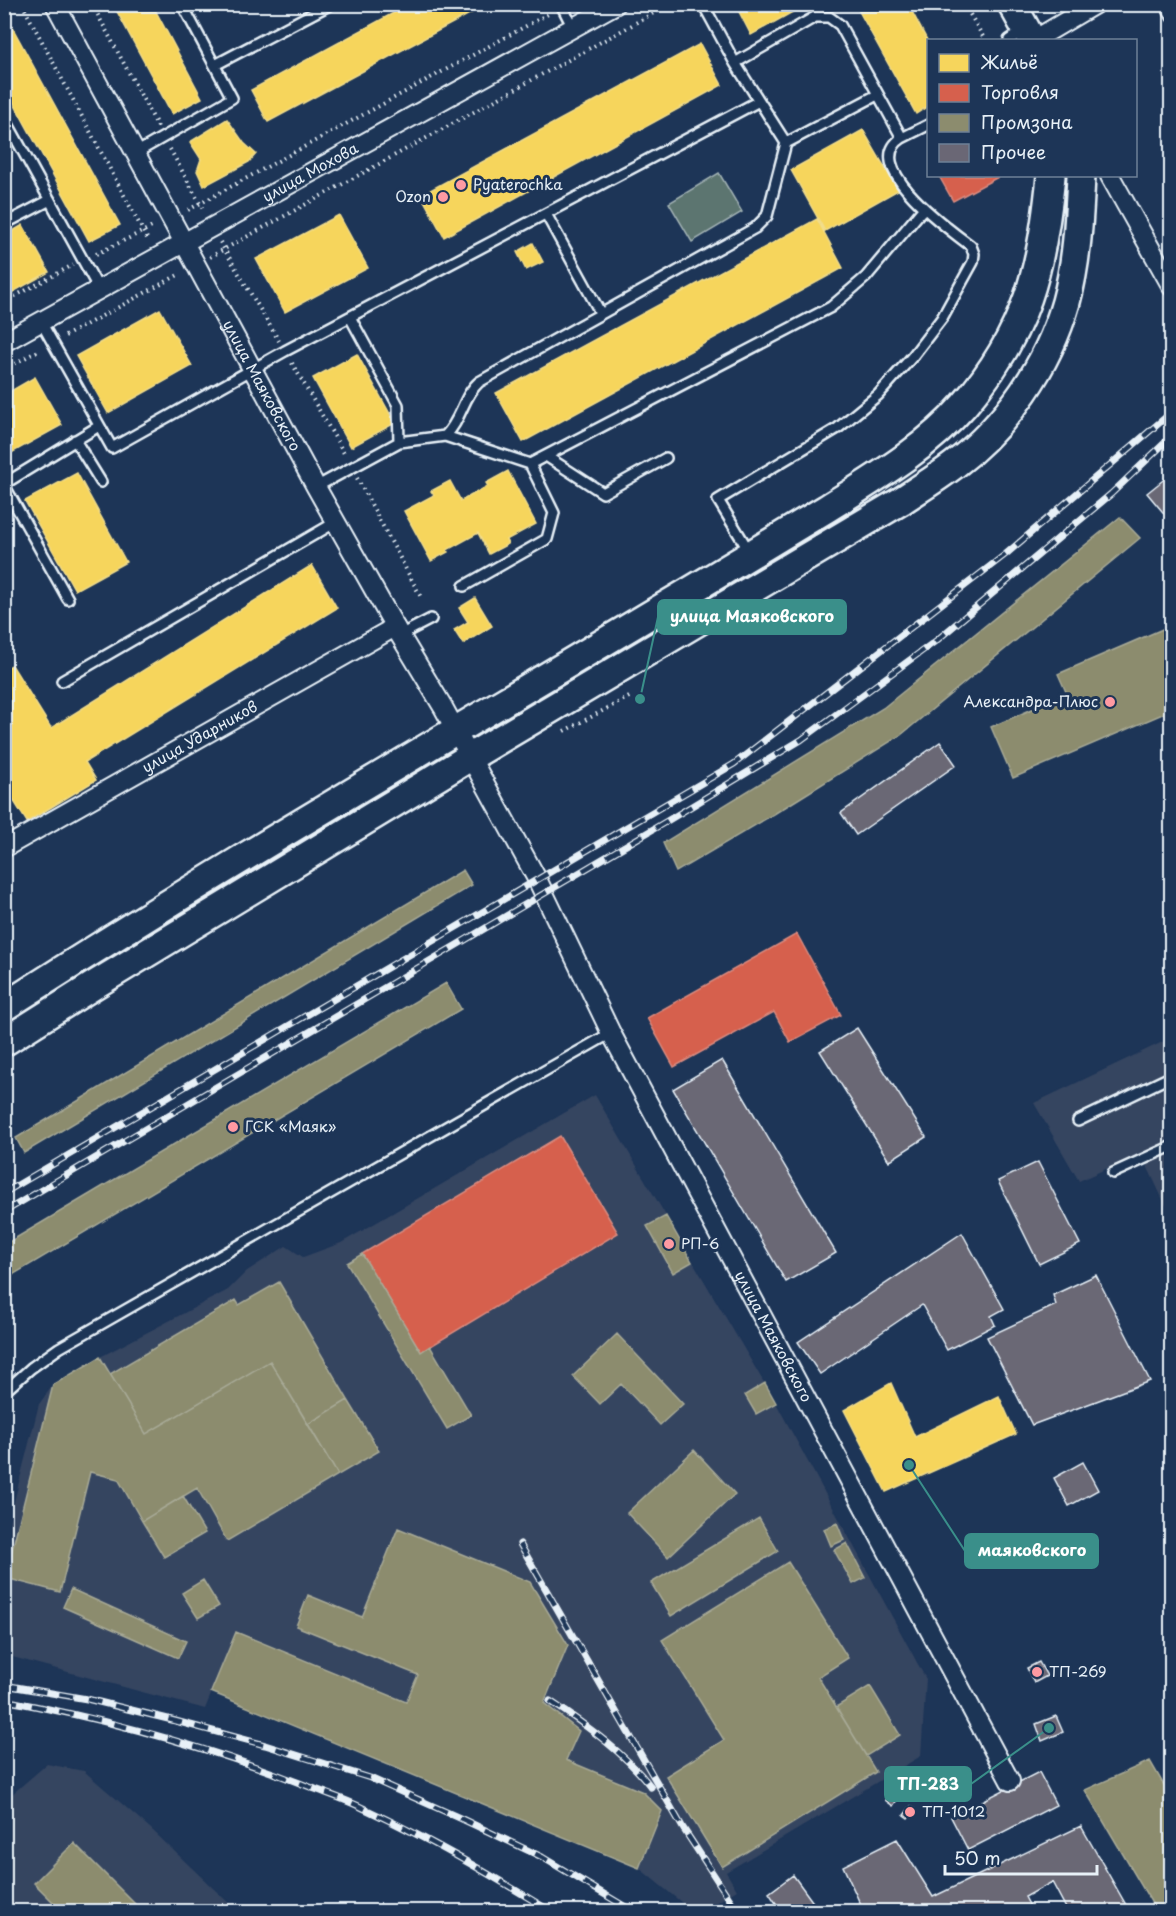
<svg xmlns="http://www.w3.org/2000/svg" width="1176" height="1916" font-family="'Playpen Sans',sans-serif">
	<rect width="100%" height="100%" fill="#1d3557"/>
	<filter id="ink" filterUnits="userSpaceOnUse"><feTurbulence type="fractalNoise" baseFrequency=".0167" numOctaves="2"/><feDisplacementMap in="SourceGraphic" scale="12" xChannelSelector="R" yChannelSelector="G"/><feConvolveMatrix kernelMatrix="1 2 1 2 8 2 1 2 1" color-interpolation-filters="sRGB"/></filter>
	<g filter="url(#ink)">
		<path fill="#344460" d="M1171 1038V1217L1141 1153 1079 1181 1034 1103Z
			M595 1095 776 1403 926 1679 921 1756 726 1872 737 1890 703 1911H692L639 1868 212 1692 205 1709 5 1655V1537L39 1404 53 1385 100 1357 228 1290 247 1271 286 1246 303 1257 341 1243Z
			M47 1764 84 1771 150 1828 237 1911H5L4 1801Z"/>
		<path fill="#5b7470" stroke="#a2b2b4" stroke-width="1.5" d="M719 173 742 212 692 242 669 203Z"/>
		<path fill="#f6d55c" stroke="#f2dd8b" stroke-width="1.5" d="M113 4H152L202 98 172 114Z
			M410 4H488L268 122 251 90Z
			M735 4H807L751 35Z
			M855 4H908L928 42V106L916 114Z
			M4 12 120 225 89 241 4 85Z
			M700 44 722 85 444 237 421 195Z
			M227 119 244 143 256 154 249 162 204 186 197 171 201 159 190 142Z
			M863 130 898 190 825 231 791 170Z
			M339 215 368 268 285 312 256 259Z
			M817 219 843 268 523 442 496 393Z
			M23 225 49 272 4 297V236Z
			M533 243 543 262 526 270 517 252Z
			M160 309 192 366 108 413 76 356Z
			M357 354 395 423 351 447 313 378Z
			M35 377 62 425 4 457V395Z
			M508 471 536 524 506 540 508 544 489 554 478 533 447 550 448 552 431 561 404 511 434 495 431 491 450 481 461 501 488 486 486 483Z
			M77 473 126 562 75 590 25 501Z
			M312 565 337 608 85 762 96 780 27 822 12 798 4 803V669L12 665 51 728Z
			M475 598 492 626 463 644 454 630 468 622 459 608Z
			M891 1383 915 1437 999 1396 1016 1434 886 1492 844 1410Z"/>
		<path fill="#d6604d" stroke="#db8c80" stroke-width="1.5" d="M939 176H1000L953 201Z
			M797 934 841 1015 790 1042 774 1012 674 1067 647 1018Z
			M560 1136 618 1233 421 1352 362 1254Z"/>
		<path fill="#8c8c6e" stroke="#a8aa97" stroke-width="1.5" d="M1120 517 1140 538 901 735 774 814 676 872 663 843 883 708Z
			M1172 625V710L1013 778 991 727 1067 694 1058 674Z
			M463 870 472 885 24 1153 16 1138Z
			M446 983 461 1009 4 1280V1245Z
			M666 1216 692 1262 673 1273 647 1226Z
			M362 1254 421 1352 430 1346 471 1415 447 1429 347 1263Z
			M279 1282 348 1400 308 1424 270 1361 146 1434 110 1374 236 1300 239 1305Z
			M617 1334 683 1404 660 1425 621 1384 600 1404 573 1376Z
			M100 1357 146 1434 270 1361 338 1475 227 1541 197 1488 142 1521 118 1479 90 1472 60 1592 5 1578 53 1385Z
			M765 1383 776 1403 756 1414 745 1395Z
			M348 1400 379 1451 338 1475 308 1424Z
			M694 1450 735 1494 668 1557 627 1513Z
			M183 1496 205 1533 164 1557 142 1521Z
			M759 1518 778 1551 671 1616 651 1583Z
			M837 1523 844 1540 831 1546 824 1529Z
			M398 1528 530 1582 568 1645 544 1703 579 1731 566 1760 643 1792 662 1811 639 1868 211 1692 236 1632 406 1702 418 1675 296 1626 308 1595 362 1617Z
			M847 1543 865 1578 853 1584 834 1550Z
			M788 1562 848 1658 818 1677 876 1772 722 1867 666 1776 724 1740 662 1640Z
			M203 1580 219 1606 198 1618 182 1593Z
			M71 1589 186 1641 178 1658 63 1607Z
			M870 1686 900 1735 866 1756 836 1707Z
			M1150 1761 1172 1799V1912H1157L1085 1790Z
			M74 1843 143 1912H63L34 1883Z"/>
		<path fill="#6a6775" stroke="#e8f1f8" stroke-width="1.5" d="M1172 473V523L1147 493Z
			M940 742 956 765 856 835 841 813Z
			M857 1028 926 1137 889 1161 820 1051Z
			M722 1060 836 1253 786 1282 673 1089Z
			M1038 1162 1080 1244 1039 1264 998 1181Z
			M962 1233 1004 1309 991 1316 995 1325 947 1350 922 1305 820 1374 798 1342Z
			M1096 1275 1150 1381 1032 1425 987 1337 1056 1305 1053 1295Z
			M1083 1462 1098 1490 1069 1506 1054 1478Z
			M1039 1662 1047 1676 1034 1683 1027 1668Z
			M1056 1716 1063 1732 1042 1741 1036 1724Z
			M1039 1772 1056 1805 968 1850 951 1817Z
			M890 1791 899 1797 893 1806 885 1800Z
			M911 1806 915 1809 908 1818 904 1815Z
			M1081 1826 1130 1912H1068L1052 1882 1025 1897 1033 1912H864L843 1866 897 1839 933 1897Z
			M793 1875 820 1912H782L769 1893Z"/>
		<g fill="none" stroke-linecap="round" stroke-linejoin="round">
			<g stroke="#e8f1f8" stroke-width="14">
				<path id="lane" d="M561 4 573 28
					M1165 4 1172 17
					M1009 40 1024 30
					M735 63 815 17H829L840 25 902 138 928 125
					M215 65 331 4
					M4 117 100 291
					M786 143 877 95
					M134 154 232 98 182 4
					M546 214 601 314
					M4 224 50 200
					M350 317 398 405 399 442
					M41 322 112 448 285 351 759 101
					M445 436 530 464 831 307 866 277 923 209
					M75 440 101 482
					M546 456 603 493 666 458
					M4 484 99 426
					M4 485 68 599
					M316 487 399 442 445 436C461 421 463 396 479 382L755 228 767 216 786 143 735 63 703 4
					M749 551 718 500 838 428 878 395 912 357 942 318 973 262 974 254 971 246C950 230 859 166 902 138
					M464 586 547 539 554 513 530 464
					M400 635 431 619
					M62 681 336 522
					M1078 1121 1172 1076
					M1113 1173 1172 1146
					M4 1392 31 1368 59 1348 611 1033"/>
			</g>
			<g stroke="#e8f1f8" stroke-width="22">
				<g id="street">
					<path id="s1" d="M55 4 316 487 395 627 443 707 537 879 611 1033 1010 1781"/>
					<path d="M1034 40 1095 4"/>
					<path d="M1110 176 1172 287"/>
					<path id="s2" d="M4 342 616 4"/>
					<path id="s3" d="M4 848 395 627"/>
				</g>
			</g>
			<g stroke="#e8f1f8" stroke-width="32">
				<path id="secondary" d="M1012 4 1032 40
					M4 1007C217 870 436 743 653 613 711 579 768 544 826 509 874 479 927 448 964 405 1027 332 1042 269 1051 176
					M4 1042 96 984 470 757 901 501C919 489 937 478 954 465 1007 425 1048 366 1066 302 1077 262 1079 218 1081 176"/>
			</g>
			<path stroke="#e8f1f8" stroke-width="4" stroke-dasharray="1.5 4.5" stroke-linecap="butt" d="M22 4 149 242
				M92 4 158 127
				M964 4 985 40
				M170 149 204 211
				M188 210 550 13
				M220 242 279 341
				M96 254 154 226
				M210 257 670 4
				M4 302 73 265
				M65 336 180 274
				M292 363 345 455
				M4 369 40 350
				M357 478 422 599
				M564 731 633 695"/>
			<use href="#lane" stroke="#1d3557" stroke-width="9"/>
			<use href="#street" stroke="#1d3557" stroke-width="18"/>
			<use href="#secondary" stroke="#1d3557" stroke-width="27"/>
			<g stroke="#e8f1f8" stroke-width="7">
				<path id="rail" d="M4 1193 734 764 1006 554 1172 412
					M4 1212 667 821 801 740 937 640 1111 494 1172 436
					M520 1544 683 1828 738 1912
					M4 1685 87 1699 168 1719 265 1745 370 1778 462 1819 542 1857 634 1912
					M4 1700C111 1720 209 1747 310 1787 328 1794 347 1800 365 1809 430 1839 491 1875 552 1912
					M550 1701C586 1725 625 1753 651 1787"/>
			</g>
			<use href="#rail" stroke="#1d3557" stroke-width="4.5" stroke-dasharray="14" stroke-linecap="butt"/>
		</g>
	</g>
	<g fill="#ff9aa2" stroke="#1d3557" stroke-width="2">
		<circle cx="461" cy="185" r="6"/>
		<circle cx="443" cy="197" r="6"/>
		<circle cx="1110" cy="702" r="6"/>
		<circle cx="233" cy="1127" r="6"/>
		<circle cx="669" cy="1244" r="6"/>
		<circle cx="1037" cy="1672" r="6"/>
		<circle cx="910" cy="1812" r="6"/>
	</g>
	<g text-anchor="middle" stroke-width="6" stroke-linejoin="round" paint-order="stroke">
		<g font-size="15" fill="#e8f1f8" stroke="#1d3557">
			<text dy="5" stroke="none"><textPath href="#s2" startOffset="350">улица Мохова</textPath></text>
			<text dy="5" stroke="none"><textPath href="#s1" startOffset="434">улица Маяковского</textPath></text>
			<text dy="5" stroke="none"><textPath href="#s3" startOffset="225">улица Ударников</textPath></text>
			<text dy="5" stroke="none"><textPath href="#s1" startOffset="1514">улица Маяковского</textPath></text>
		</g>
		<g font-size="15" fill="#e8f1f8" stroke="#1d3557" text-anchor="start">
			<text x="473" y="190">Pyaterochka</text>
			<text x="431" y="202" text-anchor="end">Ozon</text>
			<text x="1098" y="707" text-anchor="end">Александра-Плюс</text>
			<text x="245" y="1132">ГСК «Маяк»</text>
			<text x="681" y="1249">РП-6</text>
			<text x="1049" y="1677">ТП-269</text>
			<text x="922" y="1817">ТП-1012</text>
		</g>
	</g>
	<path fill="none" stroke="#3a8f8a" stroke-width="2" d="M640 699L658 617M909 1465L965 1551M1049 1728L971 1784"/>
	<g fill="#3a8f8a" stroke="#1d3557" stroke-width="2">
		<circle cx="640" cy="699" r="6"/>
		<circle cx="909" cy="1465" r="6"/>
		<circle cx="1049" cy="1728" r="6"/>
	</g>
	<g fill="#3a8f8a" stroke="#3a8f8a" stroke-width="2">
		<rect x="658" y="600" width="188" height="34" rx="6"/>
		<rect x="965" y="1534" width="133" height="34" rx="6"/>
		<rect x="885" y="1767" width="86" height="34" rx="6"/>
	</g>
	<g font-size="16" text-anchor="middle" font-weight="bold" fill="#fff">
		<text x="752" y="622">улица Маяковского</text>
		<text x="1032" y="1556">маяковского</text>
		<text x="928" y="1790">ТП-283</text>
	</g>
	<rect width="1176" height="1916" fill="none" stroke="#1d3557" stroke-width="24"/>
	<rect x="12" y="12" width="1152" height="1892" fill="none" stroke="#e8f1f8" stroke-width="2" filter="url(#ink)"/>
	<rect x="927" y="39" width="210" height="138" fill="#1d3557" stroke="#6e8097" stroke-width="1.5"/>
	<rect x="939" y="54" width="30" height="18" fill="#f6d55c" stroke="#6e8097" stroke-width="1.5"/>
	<text x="981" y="69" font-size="18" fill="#e8f1f8">Жильё</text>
	<rect x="939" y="84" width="30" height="18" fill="#d6604d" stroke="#6e8097" stroke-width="1.5"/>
	<text x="981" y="99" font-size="18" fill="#e8f1f8">Торговля</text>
	<rect x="939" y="114" width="30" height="18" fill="#8c8c6e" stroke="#6e8097" stroke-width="1.5"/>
	<text x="981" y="129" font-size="18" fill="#e8f1f8">Промзона</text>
	<rect x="939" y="144" width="30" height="18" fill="#6a6775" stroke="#6e8097" stroke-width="1.5"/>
	<text x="981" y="159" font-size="18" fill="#e8f1f8">Прочее</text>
	<path d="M945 1865v9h152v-9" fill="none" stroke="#e8f1f8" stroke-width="3"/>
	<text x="954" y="1865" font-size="18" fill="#e8f1f8" stroke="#1d3557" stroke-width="4.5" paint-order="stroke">50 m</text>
</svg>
